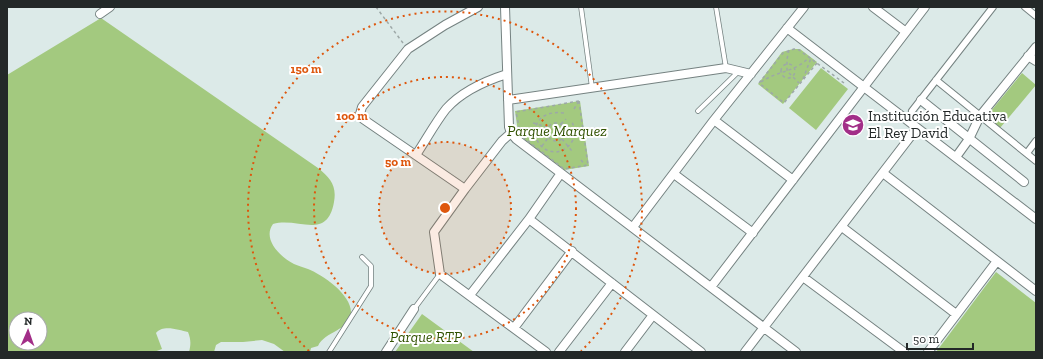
<svg xmlns="http://www.w3.org/2000/svg" width="1043" height="359" font-family="'Zilla Slab',serif">
	<rect width="100%" height="100%" fill="#dceae8"/>
	<path fill="#a3c97f" fill-rule="evenodd" d="M101 18 318 168C330 178 337 185 334 202 327 241 299 217 273 224 262 239 280 257 294 264 298 266 303 267 308 269 323 275 352 295 351 313 349 331 325 331 318 346L311 348 310 352H285L274 344 262 340 243 342H221L216 345 214 352H189C191 344 191 340 188 332 179 330 163 324 156 333L162 349 154 352H7V75ZM16 319H40V343H16Z
		M793 49H800L817 62 783 104 758 84 782 52Z
		M821 68 848 89 816 130 789 108Z
		M1022 73 1036 85 1000 128 986 117Z
		M580 101 589 166 564 170 526 141 518 132 515 111Z
		M996 272 1036 303V352H936Z
		M422 314 474 352H395Z"/>
	<g fill="none" stroke-linecap="round" stroke-linejoin="round">
		<g stroke="#758281" stroke-width="5.5">
			<path id="service" d="M581 7 592 88
				M716 7 726 68
				M698 111 738 72
				M414 309 440 274
				M329 352 371 286V266L362 257"/>
		</g>
		<g stroke="#758281" stroke-width="8">
			<path id="pedestrian" d="M1025 7 1036 16
				M936 80 1036 161
				M912 111 993 7
				M1027 153 1036 141"/>
		</g>
		<g stroke="#758281" stroke-width="10">
			<path id="minor" d="M505 7 509 127 511 133 516 139 796 352
				M873 7 906 32
				M100 14 110 7
				M787 28 1036 219
				M1028 56 1036 61
				M508 100 726 68 751 74
				M921 100 1024 182
				M714 120 793 180
				M511 133 502 141 465 189 434 232 440 274 546 352
				M416 155C426 140 435 123 446 109 462 91 485 81 507 74
				M956 157 969 139 980 116 1036 47
				M883 173 1036 291
				M674 174 753 233
				M465 189 363 119 360 114 362 107 408 49 445 25 478 7
				M529 219 701 352
				M633 227 714 120 804 7
				M842 227 956 314
				M803 277 904 352
				M711 287 925 7
				M470 295 529 219 561 173
				M514 328 572 251
				M386 352 414 309
				M559 352 612 283
				M625 352 653 315
				M745 352 917 128
				M928 352 997 261"/>
		</g>
		<path stroke="#9da8a7" stroke-width="1.5" stroke-dasharray="3 3" stroke-linecap="butt" d="M376 7 403 43
			M789 50 787 59V71L799 83
			M817 63 784 103 759 83 783 53 794 49 799 50 844 83
			M781 71a7 7 0 1 1 14 0a7 7 0 1 1-14 0Z
			M803 79 811 58
			M761 82C776 71 797 72 809 57
			M579 101 588 165 564 169 524 138 520 132 516 112Z
			M574 109 579 101
			M564 113C525 108 529 152 556 152 562 151 568 148 571 143 577 135 575 128 571 120
			M547 132a9 9 0 1 1 18 0a9 9 0 1 1-18 0Z
			M533 123 547 127
			M561 124 566 119
			M562 139 572 151
			M542 146 548 138
			M581 160 586 166"/>
		<use href="#service" stroke="#fff" stroke-width="4"/>
		<use href="#pedestrian" stroke="#fff" stroke-width="6"/>
		<use href="#minor" stroke="#fff" stroke-width="8"/>
	</g>
	<circle cx="445" cy="208" r="66" fill="#de570d" fill-opacity=".12"/>
	<g fill="none" stroke="#de570d" stroke-width="2" stroke-dasharray="2 4">
		<circle cx="445" cy="208" r="66"/>
		<circle cx="445" cy="208" r="131"/>
		<path d="M309 351A197 197 0 1 1 581 351"/>
	</g>
	<defs>
		<g id="school-disc" transform="scale(1.15)"><circle r="9.5" fill="#a22e88" stroke="#fff"/><path d="M0-5L7-2L0 1L-7-2ZM-4 1L0 2.5L4 1V4Q0 6-4 4Z" fill="#fff"/></g>
	</defs>
	<g fill-rule="evenodd">
		<use href="#school-disc" x="853" y="125"/>
	</g>
	<g text-anchor="middle" stroke-width="4" stroke-linejoin="round" paint-order="stroke">
		<g font-size="15" fill="#232828" stroke="#fff" text-anchor="start">
			<text x="868" y="121">Institución Educativa<tspan x="868" dy="17">El Rey David</tspan></text>
		</g>
		<g font-size="15" font-style="italic" fill="#315200" stroke="#fff">
			<text x="557" y="136">Parque Marquez</text>
			<text x="426" y="342">Parque RTP</text>
		</g>
	</g>
	<circle cx="445" cy="208" r="6" fill="#de570d" stroke="#fff" stroke-width="2"/>
	<g font-size="12" text-anchor="middle" font-weight="bold" fill="#de570d" stroke="#fff" stroke-width="4" stroke-linejoin="round" paint-order="stroke">
		<text x="306" y="73">150 m</text>
		<text x="352" y="120">100 m</text>
		<text x="398" y="166">50 m</text>
	</g>
	<rect width="1043" height="359" fill="none" stroke="#232828" stroke-width="16"/>
	<g transform="translate(28 331) rotate(2)"><circle r="19" fill="#ffffff" stroke="#a7a9a9"/>
	<path d="M0-3L7 15L0 10L-7 15Z" fill="#a22e88"/>
	<text y="-6" font-size="11" font-weight="bold" text-anchor="middle" fill="#232828">N</text>
	</g>
	<path d="M907 343v6h66v-6" fill="none" stroke="#232828" stroke-width="2"/>
	<text x="913" y="343" font-size="12" fill="#232828" stroke="#ffffff" stroke-width="3" paint-order="stroke">50 m</text>
</svg>
